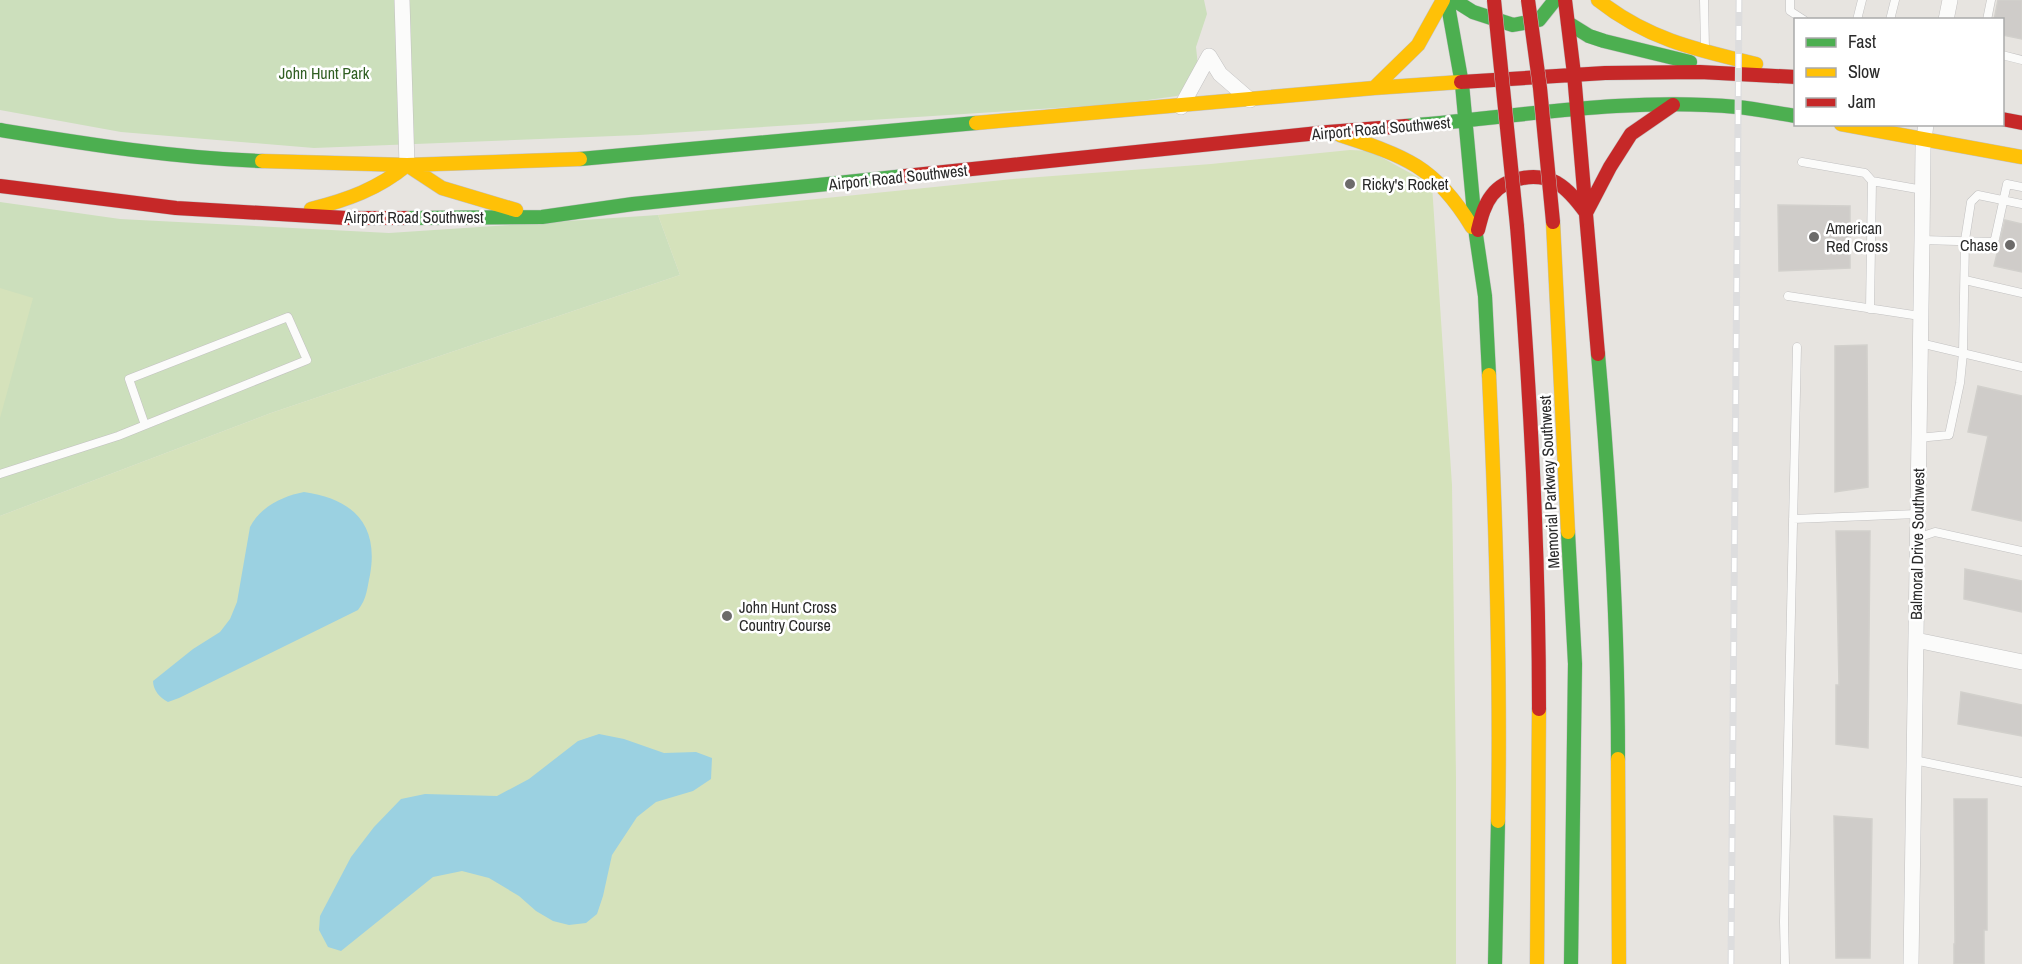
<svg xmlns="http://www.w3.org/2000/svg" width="2022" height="964" font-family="'Archivo Narrow',sans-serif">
	<rect width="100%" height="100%" fill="#e7e4e0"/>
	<path fill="#ccdfbc" d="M0 0H1204L1207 14 1196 47 1198 66 1192 84 1177 96 1118 104 639 135 314 148 121 132 0 110Z
		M0 202 120 219 389 233 658 215 680 275 271 413 0 516Z"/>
	<path fill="#d5e2bb" d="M1350 150 1370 151 1432 185 1452 485 1456 777V964H0V516L271 413 680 275 658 215 1013 179 1211 164Z
		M0 288 33 298 0 418Z"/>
	<path fill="#9bd1e1" d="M304 492C353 499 379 524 370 575 367 588 367 599 358 610L179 698 168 702C160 698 153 690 153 681L193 649 220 632 230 619 237 602 250 527C260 507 283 496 304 492Z
		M599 734 624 739 664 753 696 752 712 758 711 779 693 791 656 802 637 817 612 855 603 896 597 914 586 923 569 925 553 921 536 911 519 896 489 878 462 871 433 877 341 951 328 947 319 930 320 916 351 857 374 827 401 799 425 794 497 796 529 779 578 741Z"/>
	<path fill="#cfccc9" stroke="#d2d0cc" stroke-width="1.5" d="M1998 0H2022V39L2002 35V20H1994Z
		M1778 205 1850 206V268L1779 271Z
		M2005 220 2022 224V272L1994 266Z
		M1867 345 1868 487 1835 492V346Z
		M1978 386 2022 396V521L1972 510 1988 436 1968 432Z
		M1836 531H1870L1868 748 1836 744V685H1839Z
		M1965 569 2022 581V612L1964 599Z
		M1961 692 2022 705V736L1958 724Z
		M1954 799H1987V930H1984V964H1954V944H1955Z
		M1834 816 1872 819 1870 958H1836Z"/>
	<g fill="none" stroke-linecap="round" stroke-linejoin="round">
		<g stroke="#c2c1c1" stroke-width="9">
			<path id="lane" d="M1704 0 1705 49
				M1790 0V11L1804 20
				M1857 20 1862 0
				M1890 20 1895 0
				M1987 20 1991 0
				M2002 55 2022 60
				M1802 162 1865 173 1872 181 1870 309
				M1872 181 1923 190
				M1922 240 1992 242 1995 239 2007 184 2022 187
				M1965 280 2022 293
				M1788 296 1920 316
				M1920 343 2022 367
				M1918 438 1949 435 1960 383 1963 353 1965 240 1971 202 1978 195 2022 204
				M0 474 118 436 307 360 288 317 129 379 145 425
				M1793 519 1917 514
				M1917 538 1935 532 2022 551
				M1914 760 2022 782
				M1785 964 1784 922 1797 347"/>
		</g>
		<g stroke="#c2c1c1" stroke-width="16">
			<path id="street" d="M402 0 407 165
				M1946 20 1950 0
				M1181 107 1209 56 1220 74 1250 100
				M1916 640 2022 662
				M1911 964 1922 240 1923 148 1926 124"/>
		</g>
		<g stroke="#c2c1c1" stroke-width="15">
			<path id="fast" d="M1447 0 1462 84 1476 235 1485 296 1489 375
				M1454 0 1473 12 1513 25 1539 20 1555 0
				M1568 23 1589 36 1604 41 1690 62
				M1406 126C1516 117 1627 97 1737 107 1757 109 1776 113 1796 116
				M0 130C87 144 173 158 262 161
				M580 159 976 123
				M406 218 542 217 633 204 905 176
				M1598 354C1610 489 1618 624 1618 759
				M1568 532 1575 664 1571 964
				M1495 964 1498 821"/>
		</g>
		<g stroke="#c2c1c1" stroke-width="15">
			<path id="slow" d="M1598 0C1647 39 1697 50 1756 64
				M1374 88 1418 45 1443 0
				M976 123 1374 88 1461 82
				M1841 124 2022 157
				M1340 135C1405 156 1435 166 1472 227
				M262 161 407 165 580 159
				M407 165 442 188 516 210
				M311 209C347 200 378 189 407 165
				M1553 222 1568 532
				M1489 375C1496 524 1501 673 1498 821
				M1618 759 1619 964
				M1537 964 1539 709"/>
		</g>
		<g stroke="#c2c1c1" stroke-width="15">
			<path id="jam" d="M1565 0 1574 74 1598 354
				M1461 82 1605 73 1700 72 1796 77
				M2002 119 2022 123
				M905 176 1328 132 1406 126
				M0 186 176 208 346 218H406
				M1586 213 1610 167 1631 134 1673 105
				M1517 226C1530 387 1539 547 1539 709
				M1478 230C1481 218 1484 205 1492 195 1506 177 1537 172 1557 183 1569 190 1578 202 1586 213"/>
		</g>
		<use href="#lane" stroke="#fbfbfa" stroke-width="8"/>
		<use href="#street" stroke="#fbfbfa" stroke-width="15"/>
		<use href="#fast" stroke="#4caf50" stroke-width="14"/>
		<use href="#slow" stroke="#ffc107" stroke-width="14"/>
		<use href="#jam" stroke="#c62828" stroke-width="14"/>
		<g stroke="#ddddde" stroke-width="7">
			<path id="rail" d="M1731 964 1739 0"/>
		</g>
		<use href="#rail" stroke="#fff" stroke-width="4.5" stroke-dasharray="14" stroke-linecap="butt"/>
		<g stroke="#bfbfbd" stroke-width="15" stroke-linecap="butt">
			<path id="jam-bridge" d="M1494 0 1517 226
				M1528 0 1540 88 1553 222"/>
		</g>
		<use href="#jam-bridge" stroke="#c62828" stroke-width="14"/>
	</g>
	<g fill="#6c6b6a" stroke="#fff" stroke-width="2">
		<circle cx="1350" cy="184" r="6"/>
		<circle cx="1814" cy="237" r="6"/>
		<circle cx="2010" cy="245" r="6"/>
		<circle cx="727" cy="616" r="6"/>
	</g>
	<g text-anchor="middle" stroke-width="5" stroke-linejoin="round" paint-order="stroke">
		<g font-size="16" fill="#305f22" stroke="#fff">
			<text x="324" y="79">John Hunt Park</text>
		</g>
		<g font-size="16" fill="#2a2a2a" stroke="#fff">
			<text transform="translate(1381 128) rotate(-5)" y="6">Airport Road Southwest</text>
			<text transform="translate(898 177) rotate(-6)" y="6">Airport Road Southwest</text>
			<text x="414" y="223">Airport Road Southwest</text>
			<text transform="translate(1549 482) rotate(-93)" y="6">Memorial Parkway Southwest</text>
			<text transform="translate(1917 544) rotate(-89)" y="6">Balmoral Drive Southwest</text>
		</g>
		<g font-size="16" fill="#2a2a2a" stroke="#fff" text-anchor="start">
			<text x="1362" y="190">Ricky's Rocket</text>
			<text x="1826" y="234">American<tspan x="1826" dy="18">Red Cross</tspan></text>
			<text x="1998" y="251" text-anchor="end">Chase</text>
			<text x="739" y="613">John Hunt Cross<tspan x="739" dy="18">Country Course</tspan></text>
		</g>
	</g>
	<rect x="1794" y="18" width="210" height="108" fill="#ffffff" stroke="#aaaaaa" stroke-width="1.5"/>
	<rect x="1806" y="38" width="30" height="9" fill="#4caf50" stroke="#aaaaaa" stroke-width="1.5"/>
	<text x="1848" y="48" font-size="18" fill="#2a2a2a">Fast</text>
	<rect x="1806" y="68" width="30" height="9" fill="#ffc107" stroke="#aaaaaa" stroke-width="1.5"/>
	<text x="1848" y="78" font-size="18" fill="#2a2a2a">Slow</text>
	<rect x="1806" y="98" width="30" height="9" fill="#c62828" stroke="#aaaaaa" stroke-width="1.5"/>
	<text x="1848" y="108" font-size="18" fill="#2a2a2a">Jam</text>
</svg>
